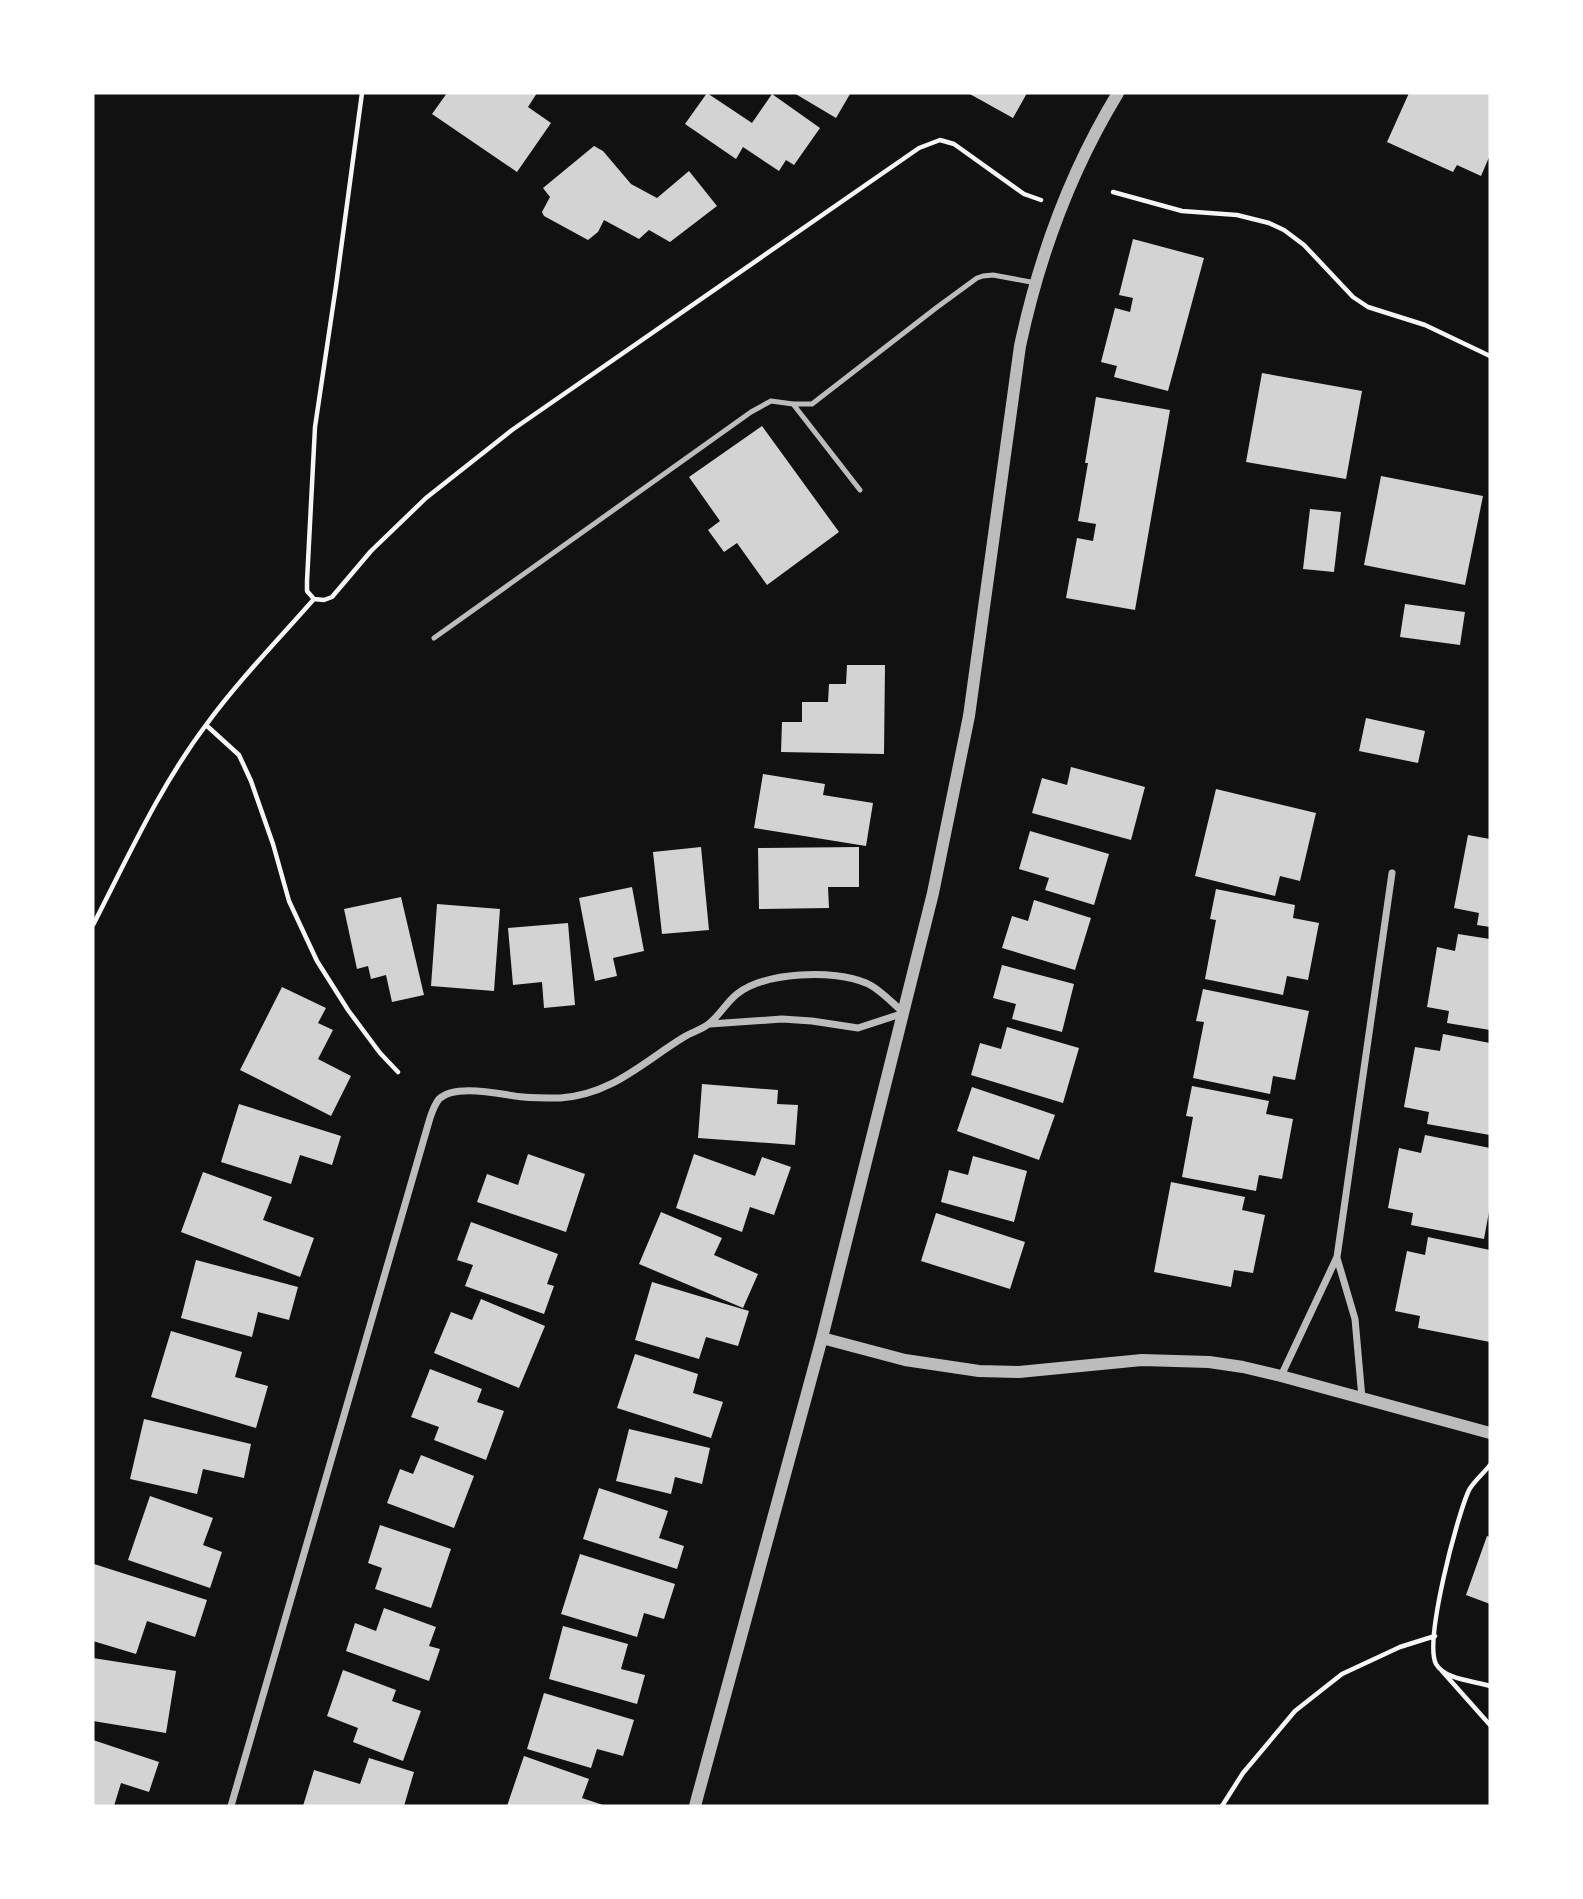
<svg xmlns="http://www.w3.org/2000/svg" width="1583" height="1899" font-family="Inter,sans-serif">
	<rect width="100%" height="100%" fill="#111"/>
	<path fill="#d3d3d3" d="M447 93H537L528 107 551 123 517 172 432 114Z
		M707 93 752 123 772 94 820 128 794 165 786 160 779 171 743 147 736 159 685 124Z
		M794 93H848L850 94 836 118Z
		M968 93H1027L1013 118Z
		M1409 93H1490V155L1481 176 1457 165 1453 172 1387 142Z
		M594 146 603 151 631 184 657 198 689 171 717 206 670 242 649 230 639 239 604 220 598 232 588 240 544 216 542 212 550 197 543 188Z
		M1133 239 1204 258 1168 391 1114 377 1117 366 1101 362 1115 308 1130 312 1133 298 1119 295Z
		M1262 373 1362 391 1346 479 1246 462Z
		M1096 397 1170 410 1135 610 1066 598 1077 538 1093 541 1096 524 1078 521 1088 463H1085Z
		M762 426 839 532 767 585 737 543 724 552 708 530 720 521 689 477Z
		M1381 476 1483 496 1465 585 1364 565Z
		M1310 509 1341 512 1334 572 1303 569Z
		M1405 604 1465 612 1460 645 1400 637Z
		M847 665H885L884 754 781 752 782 722H802V702H828L829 684H846Z
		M1366 718 1425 731 1418 763 1359 751Z
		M1071 767 1145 787 1131 840 1032 813 1042 778 1067 785Z
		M763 774 825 784 823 795 873 803 866 846 754 828Z
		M1216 789 1316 813 1300 881 1280 876 1275 896 1195 876Z
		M1030 831 1109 854 1094 905 1045 890 1049 878 1019 869Z
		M1468 835 1490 839V927L1477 925 1479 913 1454 908Z
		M701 847 709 930 662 934 653 852Z
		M859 847V887H828L829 908 759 909 758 848Z
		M632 887 644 951 613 958 617 976 595 981 579 898Z
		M1216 889 1295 905 1293 918 1319 923 1308 980 1287 976 1283 995 1205 979 1216 920 1210 919Z
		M401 897 424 995 392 1002 386 975 371 979 368 966 357 969 344 909Z
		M1034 900 1091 918 1075 970 1002 948 1012 916 1028 921Z
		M437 904 500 909 494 991 431 986Z
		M568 923 575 1005 544 1008 542 982 513 985 508 928Z
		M1458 934 1490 939V1030L1447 1023 1449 1011 1427 1007 1437 947 1455 951Z
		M1002 965 1074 984 1062 1032 1012 1019 1016 1004 993 998Z
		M282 987 326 1008 318 1023 333 1030 318 1059 351 1076 331 1116 240 1070Z
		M1203 989 1309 1011 1295 1080 1273 1076 1270 1094 1193 1078 1204 1022 1196 1021Z
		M1007 1027 1079 1048 1063 1103 971 1075 980 1043 1001 1049Z
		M1443 1034 1490 1043V1135L1427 1124 1429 1112 1404 1107 1415 1047 1440 1051Z
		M702 1084 778 1090 777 1104 798 1105 795 1145 698 1138Z
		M1192 1086 1269 1101 1266 1114 1293 1119 1282 1179 1259 1175 1256 1191 1182 1177 1193 1117 1186 1116Z
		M972 1087 1055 1115 1039 1160 957 1131Z
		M239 1104 341 1136 332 1165 300 1155 291 1184 221 1162Z
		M1425 1135 1490 1148V1206L1484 1239 1411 1225 1413 1213 1388 1208 1399 1148 1421 1153Z
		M528 1154 585 1174 566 1232 477 1202 487 1174 518 1185Z
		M694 1154 755 1176 762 1157 791 1167 774 1215 750 1207 742 1232 676 1208Z
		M973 1156 1027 1171 1014 1222 941 1202 949 1170 968 1175Z
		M203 1172 272 1197 263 1220 314 1238 300 1277 181 1232Z
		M1171 1182 1245 1197 1242 1210 1265 1215 1253 1273 1234 1270 1231 1287 1154 1272Z
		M661 1212 722 1238 714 1255 758 1274 743 1308 639 1264Z
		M936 1213 1025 1242 1010 1289 921 1261Z
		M471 1222 558 1254 547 1284 554 1286 544 1314 465 1286 473 1265 457 1260Z
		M1428 1237 1490 1250V1342L1418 1328 1420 1316 1395 1311 1407 1251 1425 1255Z
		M196 1260 298 1287 289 1320 258 1312 252 1337 181 1318Z
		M652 1282 749 1311 738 1346 706 1337 699 1359 635 1340Z
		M481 1299 545 1326 519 1388 434 1353 451 1312 472 1320Z
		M171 1331 242 1352 235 1377 268 1386 256 1428 151 1397Z
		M635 1354 698 1374 693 1393 723 1402 711 1438 617 1408Z
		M430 1369 482 1389 477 1402 504 1411 486 1460 434 1440 439 1427 411 1417Z
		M144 1419 251 1444 244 1478 203 1469 197 1494 130 1479Z
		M629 1429 710 1448 702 1484 675 1477 671 1494 616 1481Z
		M421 1455 474 1476 454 1528 387 1503 400 1469 413 1474Z
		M599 1488 668 1511 659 1538 684 1546 677 1569 583 1539Z
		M150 1496 213 1518 203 1545 222 1552 210 1588 128 1560Z
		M380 1525 451 1549 431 1608 375 1589 382 1568 368 1563Z
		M1487 1536 1490 1537V1604L1466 1595Z
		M580 1554 675 1584 664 1619 644 1613 637 1637 561 1614Z
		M94 1564 207 1600 195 1637 147 1621 136 1654 93 1641Z
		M384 1608 436 1627 429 1646 440 1649 429 1681 346 1651 355 1623 376 1631Z
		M563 1626 628 1644 621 1669 645 1675 637 1704 549 1679Z
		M93 1658 176 1671 166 1733 93 1721Z
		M343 1670 396 1690 392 1701 421 1711 403 1761 353 1742 358 1728 327 1716Z
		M544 1693 634 1720 623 1756 597 1749 591 1768 527 1749Z
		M93 1740 159 1762 149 1792 121 1783 114 1806H93Z
		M524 1756 589 1779 582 1798 606 1806H507Z
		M369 1758 414 1772 404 1806H303L314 1770 360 1784Z"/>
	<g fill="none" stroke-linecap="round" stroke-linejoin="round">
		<path stroke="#f5f5f5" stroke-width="4.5" d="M362 93 336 286 315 427 307 581V591L314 599 324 600 332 597 371 551 426 498 512 430 919 148 940 140 954 144 1024 194 1041 200
			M1113 192 1182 211 1237 215 1269 223 1284 230 1304 245 1353 297 1368 307 1425 325 1490 356
			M206 725 239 755 251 781 273 844 289 901 317 961 348 1010 380 1053 398 1072
			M93 925C128 857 160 786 206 725 238 681 278 640 314 599
			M1490 1465C1484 1473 1474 1481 1469 1490 1457 1516 1424 1641 1436 1664 1445 1680 1475 1681 1490 1686
			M1442 1671 1490 1725
			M1222 1806 1243 1773 1295 1711 1342 1674 1400 1647 1435 1636"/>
		<path stroke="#bcbcbc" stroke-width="5" d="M793 404 860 490
			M434 638 751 412 771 401 793 404H812L936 308 977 278 983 276 993 275 1036 283"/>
		<path stroke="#bcbcbc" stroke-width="7" d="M710 1024 782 1019 812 1021 858 1028 904 1013
			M1337 1258 1355 1319 1362 1398
			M1281 1376 1337 1257 1392 873
			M231 1806 430 1118C432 1112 435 1104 439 1099 456 1083 502 1095 523 1097 535 1098 548 1098 560 1098 611 1095 643 1062 684 1037 692 1032 704 1029 711 1022 721 1013 727 1002 737 994 765 972 834 969 866 983 879 988 892 1003 904 1013"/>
		<path stroke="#bcbcbc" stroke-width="12" d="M822 1338 905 1360 979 1371 1019 1372 1142 1360 1209 1362 1243 1367 1281 1376 1490 1433
			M695 1806 822 1338 933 893 969 716 1020 346C1039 257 1071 170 1118 93"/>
	</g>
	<rect width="1583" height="1899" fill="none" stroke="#ffffff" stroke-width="189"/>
</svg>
